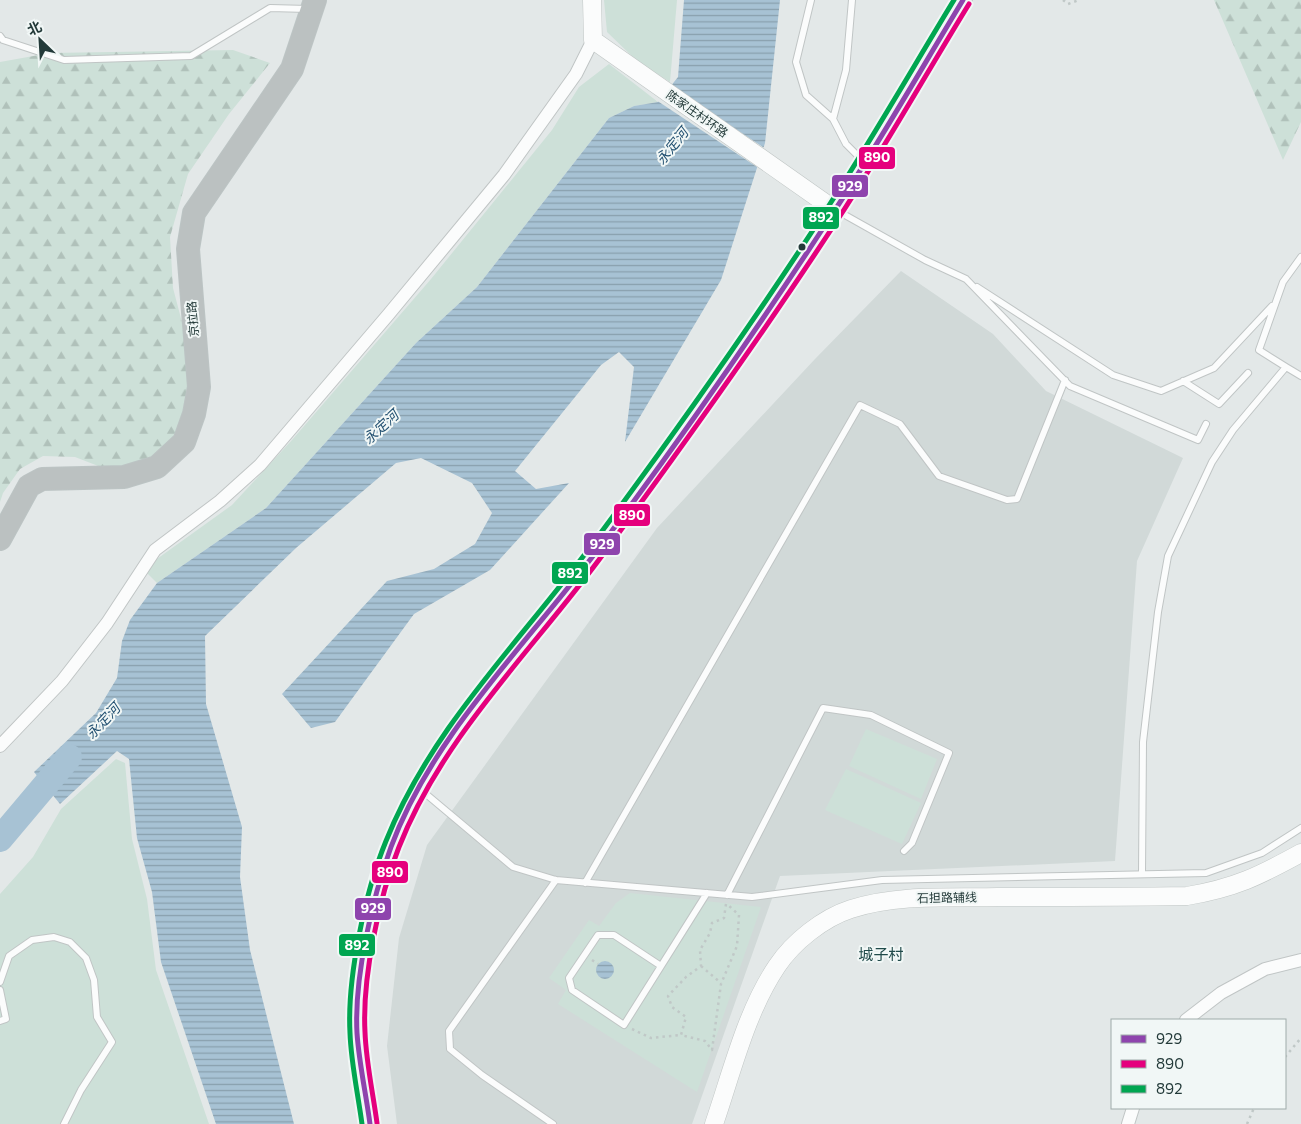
<svg xmlns="http://www.w3.org/2000/svg" width="1301" height="1124" font-family="Commissioner,'Noto Sans SC',sans-serif">
	<defs>
		<pattern id="forest-firs" width="22" height="20" patternUnits="userSpaceOnUse" patternTransform="scale(1.25)"><rect width="22" height="20" fill="#cde0d8"/><path d="M5 1l3.5 6h-7zM16 11l3.5 6h-7z" fill="#b0c1ba"/></pattern>
		<pattern id="water-rules" width="6" height="5" patternUnits="userSpaceOnUse" patternTransform="scale(1.25)"><rect width="6" height="5" fill="#a7c2d4"/><path d="M0 2.5h6" fill="none" stroke="#889fad"/></pattern>
	</defs>
	<rect width="100%" height="100%" fill="#e3e8e8"/>
	<path fill="#d1d9d8" d="M901 271 993 334 1046 391 1183 458 1137 561 1115 861 780 876 692 1124H397L387 1046 399 938 427 845 657 528 815 359Z"/>
	<path fill="#cde0d8" d="M604 0H677L670 82 637 61 607 32Z
		M609 64 658 102 634 106 609 118 477 287 416 343 266 508 157 583 143 569 232 505 292 440 431 279 552 130 579 87Z
		M866 729 937 759 921 799 849 766Z
		M116 759 125 763 132 839 147 899 156 970 209 1124H0V894L33 857 61 809Z
		M846 769 921 803 902 844 825 810Z
		M630 893 761 907 697 1092 558 1004 566 990 549 978 589 920 599 926 616 903Z"/>
	<path fill="url(#forest-firs)" d="M1214 0H1301V122L1283 160Z
		M233 50 270 63 229 114 188 174 170 237 173 288 188 345V395L174 441 141 466 106 469 75 457 43 456 20 469 3 493 0 502V62L50 53Z"/>
	<path fill="url(#water-rules)" d="M684 0H780L765 143 721 280 625 442 634 367 619 352 601 365 515 471 536 489 569 483 490 570 414 614 335 722 311 728 282 694 387 581 434 569 475 544 492 513 472 483 421 458 396 463 296 548 205 636 206 704 242 827 240 877 250 950 294 1124H216L161 962 152 892 137 838 129 759 117 751 60 804 34 772 96 713 117 678 122 641 130 620 157 583 266 508 416 343 477 287 609 118 634 106 658 102 678 77Z
		M596 970a9 9 0 1 1 18 0a9 9 0 1 1-18 0Z"/>
	<path fill="#e3e8e8" d="M669 85 766 149 760 169 656 100Z"/>
	<g fill="none" stroke-linecap="round" stroke-linejoin="round">
		<path stroke="#a7c2d4" stroke-width="26" d="M0 839 69 757"/>
		<g stroke="#c0c5c5" stroke-width="8">
			<path id="lane" d="M811 0 796 62 806 95 833 119
				M852 0 846 70 833 119 846 144 863 161
				M0 36 3 40 64 60 191 56 270 8 308 9
				M836 210 925 260 966 279 1070 386 1198 440 1206 424
				M977 287 1113 375 1161 391 1214 368 1272 306
				M1286 367 1301 376
				M1183 381 1219 404 1248 373
				M420 789 513 867 556 880 752 897 882 880 1206 873 1262 853 1301 828
				M1142 874 1143 742 1158 612 1168 556 1212 462 1233 430 1286 367 1259 350 1283 282 1301 257
				M585 883 860 405 900 424 939 476 1007 500 1017 499 1065 380
				M727 895 823 708 871 715 949 753 912 843 904 851
				M661 966 614 935H598L569 978 572 990 624 1025 707 893
				M0 982 9 956 32 940 54 937 70 942 86 958 94 980 97 1017 112 1042 81 1090 64 1124
				M0 990 6 1019 0 1021
				M553 1124 482 1075 450 1049 449 1031 556 880"/>
		</g>
		<g stroke="#c0c5c5" stroke-width="14">
			<path id="street" d="M0 746 62 681 107 623 155 550 220 501 260 465 388 315 504 175 576 74 593 40
				M1186 1020 1221 993 1265 969 1301 960
				M1128 1124 1133 1108"/>
		</g>
		<g stroke="#c0c6c5" stroke-width="19">
			<path id="secondary" d="M592 0 593 40 835 210
				M714 1124C732 1072 746 1012 777 966 793 942 823 918 851 909 898 894 949 898 998 897 1061 897 1124 897 1187 896 1235 888 1259 876 1301 853"/>
		</g>
		<g stroke="#bcc4c4" stroke-width="20">
			<path id="primary" d="M370 1124 357 1032 361 969 375 902 391 847 411 801 438 757 472 708 596 552 741 350 835 210 963 0"/>
		</g>
		<g stroke="#bcc4c4" stroke-width="24">
			<path id="highway" d="M0 539 29 486 42 479 124 477 157 467 184 442 194 414 199 387 188 249 194 213 292 69 315 0"/>
		</g>
		<path stroke="#c0c8c7" stroke-width="2.5" stroke-dasharray="2.5 4" stroke-linecap="butt" d="M1063 0 1068 4 1079 0
			M726 904 724 918 712 923 710 933 700 950 701 966 686 977 668 996 672 1007 686 1017 681 1035 705 1041 712 1050 721 984 737 946 739 915 728 905
			M592 960 598 964
			M701 966 721 983
			M632 1029 651 1038 681 1035
			M1285 1057 1301 1038
			M1247 1124 1254 1108"/>
		<use href="#lane" stroke="#fbfcfc" stroke-width="6"/>
		<use href="#street" stroke="#fbfcfc" stroke-width="12"/>
		<use href="#secondary" stroke="#fbfcfc" stroke-width="18"/>
		<use href="#primary" stroke="#ced4d4" stroke-width="19"/>
		<use href="#highway" stroke="#bbc1c1" stroke-width="22"/>
		<g stroke="#f1f7f6" stroke-width="9">
			<path id="bus-1" d="M370 1124C366 1094 359 1063 357 1033 354 978 372 899 391 847 432 736 526 645 596 552 679 442 758 328 833 213 879 143 920 71 963 0"/>
		</g>
		<g stroke="#f1f7f6" stroke-width="9">
			<path id="bus-2" d="M377 1123C373 1093 366 1062 365 1032 362 978 379 897 399 847 443 735 534 649 604 553 685 443 765 331 840 216 885 147 926 74 969 4"/>
		</g>
		<g stroke="#f1f7f6" stroke-width="9">
			<path id="bus-3" d="M362 1124C358 1094 351 1063 350 1033 347 978 365 892 386 841 431 728 520 642 591 546 673 436 753 323 828 207 872 139 912 69 954 0"/>
		</g>
		<use href="#bus-1" stroke="#8e44ad" stroke-width="5"/>
		<use href="#bus-2" stroke="#e5007d" stroke-width="5"/>
		<use href="#bus-3" stroke="#00a651" stroke-width="5"/>
	</g>
	<circle fill="#233a39" stroke="#f1f7f6" stroke-width="2" cx="802" cy="247" r="4.5"/>
	<g text-anchor="middle" stroke-width="4" stroke-linejoin="round" paint-order="stroke">
		<g font-size="12" fill="#233a39" stroke="#f1f7f6">
			<text transform="translate(697 114) rotate(35)" y="4">陈家庄村环路</text>
			<text transform="translate(193 319) rotate(-95)" y="4">京拉路</text>
			<text transform="translate(947 898) rotate(-1)" y="4">石担路辅线</text>
		</g>
		<g font-size="14" font-style="italic" fill="#225071" stroke="#f1f7f6">
			<text transform="translate(672 146) rotate(-51)" y="5">永定河</text>
			<text transform="translate(381 427) rotate(-43)" y="5">永定河</text>
			<text transform="translate(103 721) rotate(-47)" y="5">永定河</text>
		</g>
		<g font-size="15" fill="#204a4a" stroke="#f1f7f6">
			<text x="881" y="960">城子村</text>
		</g>
	</g>
	<g stroke="#f1f7f6" stroke-width="2">
		<rect x="858" y="146" width="38" height="24" rx="5" fill="#e5007d"/>
		<rect x="831" y="174" width="38" height="24" rx="5" fill="#8e44ad"/>
		<rect x="802" y="206" width="38" height="24" rx="5" fill="#00a651"/>
		<rect x="613" y="503" width="38" height="24" rx="5" fill="#e5007d"/>
		<rect x="583" y="532" width="38" height="24" rx="5" fill="#8e44ad"/>
		<rect x="551" y="561" width="38" height="24" rx="5" fill="#00a651"/>
		<rect x="371" y="860" width="38" height="24" rx="5" fill="#e5007d"/>
		<rect x="354" y="897" width="38" height="24" rx="5" fill="#8e44ad"/>
		<rect x="338" y="933" width="38" height="24" rx="5" fill="#00a651"/>
	</g>
	<g font-size="14" text-anchor="middle" font-weight="bold" fill="#fff">
		<text x="877" y="162">890</text>
		<text x="850" y="191">929</text>
		<text x="821" y="222">892</text>
		<text x="632" y="520">890</text>
		<text x="602" y="549">929</text>
		<text x="570" y="578">892</text>
		<text x="390" y="877">890</text>
		<text x="373" y="913">929</text>
		<text x="357" y="950">892</text>
	</g>
	<rect x="1111" y="1019" width="175" height="90" fill="#f1f7f6" stroke="#9fabaa"/>
	<rect x="1121" y="1035" width="25" height="8" fill="#8e44ad" stroke="#9fabaa"/>
	<text x="1156" y="1044" font-size="15" fill="#233a39">929</text>
	<rect x="1121" y="1060" width="25" height="8" fill="#e5007d" stroke="#9fabaa"/>
	<text x="1156" y="1069" font-size="15" fill="#233a39">890</text>
	<rect x="1121" y="1085" width="25" height="8" fill="#00a651" stroke="#9fabaa"/>
	<text x="1156" y="1094" font-size="15" fill="#233a39">892</text>
	<g transform="translate(40 40) rotate(335)" stroke="#f1f7f6" stroke-width="4" paint-order="stroke">
	<path d="M0-4L9 19L0 12L-9 19Z" fill="#233a39"/>
	<text y="-8" font-size="14" font-weight="bold" text-anchor="middle" fill="#233a39">北</text>
	</g>
</svg>
